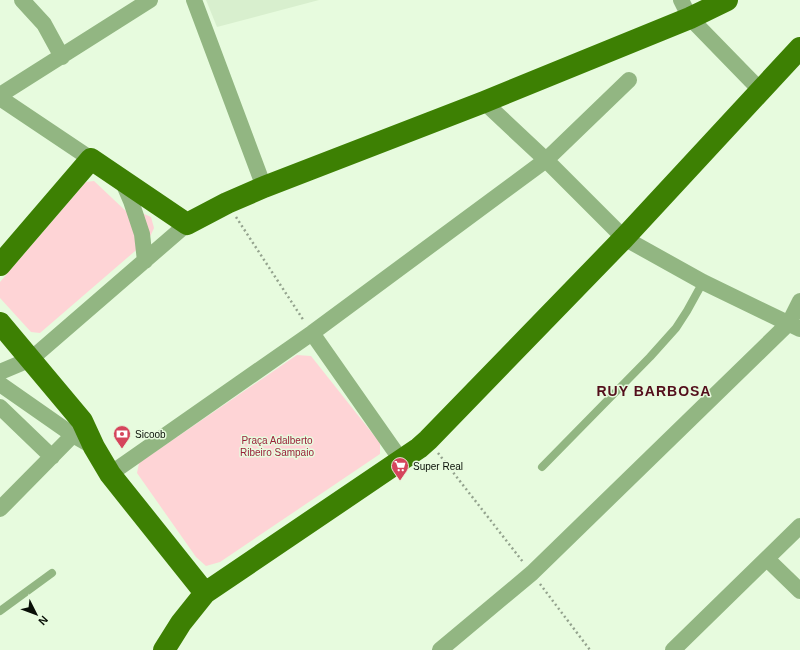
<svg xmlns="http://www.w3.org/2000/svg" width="800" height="650" font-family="Helvetica,sans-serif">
	<rect width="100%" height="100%" fill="#e7fbde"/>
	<path fill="#d8efce" d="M206 0H319L217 27Z"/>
	<path fill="#fed4d6" d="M94 181 129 214 142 213 151 217 154 228 149 239 40 333 31 332 0 298V282L86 182Z
		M297 355 311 356 380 443V454L220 562 206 566 196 557 137 473 139 463Z"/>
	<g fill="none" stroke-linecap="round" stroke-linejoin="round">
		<path stroke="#94a38e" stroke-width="2.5" stroke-dasharray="2 3" stroke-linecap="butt" d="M236 217 304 321
			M438 453 523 562
			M540 584 590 650"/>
		<path stroke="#92b682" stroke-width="8" d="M542 467 650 357 676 328 687 311 703 282
			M0 611 52 573"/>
		<path stroke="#92b682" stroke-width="16" d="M22 0 44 24 62 57
			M194 0 264 187
			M681 0 690 18 761 91
			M0 95 150 0
			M0 98 91 159
			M484 102 546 160 624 238 703 282 800 329
			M122 180 131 201 142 234 145 261
			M312 333 401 460
			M0 372 31 359 187 224
			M0 384 73 435 94 447
			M0 407 52 457
			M110 474 312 333 546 160 629 80
			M0 509 73 435
			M767 559 800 591
			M440 650 532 573 789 323 800 301
			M673 650 800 526"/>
		<path stroke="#3d8003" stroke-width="22" d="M0 265 91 159 187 224 227 203 264 187 484 102 690 18 727 0
			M0 323 82 421 94 447 110 474 205 593
			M164 650 181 623 205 593 419 448 428 440 624 238 800 48"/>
	</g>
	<defs>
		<g id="bank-pin" transform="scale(0.9)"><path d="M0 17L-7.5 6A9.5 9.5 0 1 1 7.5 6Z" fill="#d5455c" stroke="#e7fbde"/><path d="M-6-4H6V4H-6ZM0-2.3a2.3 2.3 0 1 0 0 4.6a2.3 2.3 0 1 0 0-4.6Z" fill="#fff"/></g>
		<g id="supermarket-pin" transform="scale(0.9)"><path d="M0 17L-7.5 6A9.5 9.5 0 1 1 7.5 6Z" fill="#d5455c" stroke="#e7fbde"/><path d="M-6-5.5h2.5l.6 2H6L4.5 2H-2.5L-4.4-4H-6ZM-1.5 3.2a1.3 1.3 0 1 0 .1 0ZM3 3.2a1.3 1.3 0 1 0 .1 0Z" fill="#fff"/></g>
	</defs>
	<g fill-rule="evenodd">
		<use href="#bank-pin" x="122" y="434"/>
		<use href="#supermarket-pin" x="400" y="466"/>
	</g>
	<g text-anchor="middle" stroke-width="3" stroke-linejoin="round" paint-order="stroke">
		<g font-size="10" fill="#090f07" stroke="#e7fbde" text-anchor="start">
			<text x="135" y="438">Sicoob</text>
			<text x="413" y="470">Super Real</text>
		</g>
		<g font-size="10" fill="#992039" stroke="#e7fbde">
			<text x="277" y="444">Praça Adalberto<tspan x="277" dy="12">Ribeiro Sampaio</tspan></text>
		</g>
		<g font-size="14" font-weight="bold" letter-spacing="1" fill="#530e1b" stroke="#e7fbde">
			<text x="654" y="396">RUY BARBOSA</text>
		</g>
	</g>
	<g transform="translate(36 614) rotate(132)" stroke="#e7fbde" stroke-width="3" paint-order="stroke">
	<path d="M0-3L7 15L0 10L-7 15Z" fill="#090f07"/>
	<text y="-6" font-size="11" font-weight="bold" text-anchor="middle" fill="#090f07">N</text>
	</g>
</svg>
